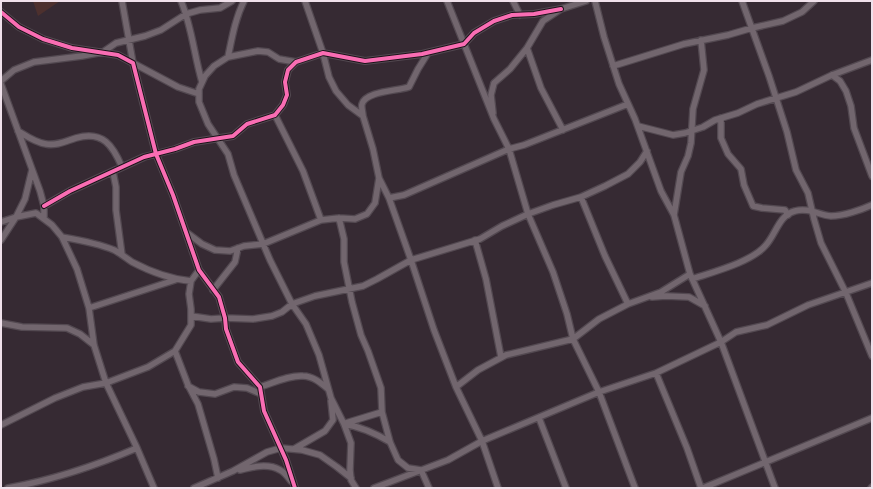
<svg xmlns="http://www.w3.org/2000/svg" width="873" height="489" font-family="'Nunito Sans',sans-serif">
	<rect width="100%" height="100%" fill="#362a33"/>
	<path fill="#4d302e" d="M33 1H60L38 16Z"/>
	<g fill="none" stroke-linecap="round" stroke-linejoin="round">
		<g stroke="#534951" stroke-width="8">
			<path id="minor" d="M122 1 133 63 178 87 199 94
				M181 1C192 27 194 55 202 82
				M305 1 323 53 329 77 336 91 348 105 363 116 373 149 379 178 389 198 411 260 434 330 456 387 482 441 498 488
				M447 1 494 119 509 149 528 214 553 272 567 314 573 339 599 392 635 488
				M513 1 520 15
				M595 1 604 37 619 84 635 119 661 191 674 215 690 274 721 342 775 488
				M742 1 769 76 787 132 796 170 808 193 814 219 821 243 846 293 872 356
				M1 12 19 27 43 39 72 48 118 55 133 63 156 154 173 195 199 270 219 297 225 318 226 329 238 362 260 387 264 411 286 460 295 488
				M527 48 541 88 563 130
				M228 57C232 38 235 19 244 1
				M296 62 279 59 268 52 258 51 228 57 214 66 205 76 199 89V102L208 124 228 154 234 175 270 260 292 304 306 324 319 355 331 398 344 424 351 443 350 470 351 480 356 488
				M613 66 684 44 728 35 752 28 783 21 802 12 814 1
				M832 75 840 81 846 91 851 106 854 128 872 176
				M1 81 14 70 34 62 82 56 103 52 116 43 145 36 161 30 186 14 200 10 220 8 232 1
				M1 84 40 191 44 206V218
				M493 113 491 95 494 83 510 69 527 48 543 21 561 9 586 1
				M275 115 303 171 321 220
				M363 116C363 113 361 107 362 104 366 91 397 91 409 87L418 69 428 53
				M721 118V138L728 154 741 169 744 185 753 206 762 208 785 210 788 215
				M638 126 673 135 685 133 703 127 715 120 738 113 757 104 796 92 832 75 872 60
				M18 131C26 136 36 143 46 144 57 146 66 141 76 138 103 130 113 146 122 167
				M113 172 116 187V210L122 255
				M581 197 605 256 628 304
				M389 198 404 195 509 149 524 145 628 104
				M44 206 70 191 144 157 175 149 194 142 233 136 247 124 275 115 283 105 287 95 285 82 288 70 296 62 323 53 365 61 422 54 464 44 474 33 494 21 512 15 534 14 561 9
				M674 215 681 172 688 156 691 143 693 109 704 70 701 40
				M339 218 344 239V262L352 302 361 335 368 351 381 388 382 412 390 442 398 460 408 468 421 470 429 488
				M1 222 16 217 36 213 52 225 62 237 77 269 89 308 94 345 106 383 137 448 154 488
				M186 232 202 244 215 250 230 251 244 246 263 244 321 220 339 218 355 219 367 214 375 203 379 178
				M62 237C79 240 97 243 114 250 120 253 126 258 132 262 151 272 169 279 191 281
				M1 240 16 217 25 199 32 170
				M475 240 486 279 501 357
				M692 279C713 272 752 262 766 245 776 234 779 215 795 211 808 207 819 215 831 216 843 216 861 210 872 205
				M213 290 235 262 238 248
				M652 297 666 296 689 297 705 306
				M89 308 175 280
				M191 316 211 319 225 318 253 319 272 316 282 312 292 304 315 296 363 286 377 279 411 260 480 239 502 226 528 214 553 205 581 197 605 186 628 174 640 162 647 151
				M1 323 22 327 67 328 80 334 94 345
				M175 351 188 385 198 404 214 459 218 478
				M656 373 687 448 701 488
				M188 386 199 392 215 394 234 387 247 388 261 394
				M260 387C273 383 289 375 303 376 313 376 321 383 328 389
				M456 387 478 370 506 355 573 339 599 319 628 304 661 292 690 274
				M539 418 566 488
				M346 423 382 412
				M344 424C362 427 375 433 390 442
				M1 425 55 398 83 387 106 383 148 367 175 351 191 325V309L189 294 191 281 199 270
				M294 449 325 431 333 420 331 401
				M240 470C252 467 268 463 280 470 284 472 288 477 291 481
				M8 488C53 480 95 466 137 448
				M194 488 233 471 267 452 281 448 302 450 320 455 337 467 351 478
				M374 488 448 460 482 441 599 392 656 373 721 342 736 332 767 325 808 305 872 283
				M703 488 872 418
				M871 488 872 487"/>
		</g>
		<use href="#minor" stroke="#72666e" stroke-width="5.5"/>
		<g stroke="#1c1219" stroke-width="6">
			<path id="cycleway" d="M1 12 19 27 43 39 72 48 118 55 133 63 156 154 173 195 199 270 219 297 225 318 226 329 238 362 260 387 264 411 286 460 295 488
				M44 206 70 191 144 157 175 149 194 142 233 136 247 124 275 115 283 105 287 95 285 82 288 70 296 62 323 53 365 61 422 54 464 44 474 33 494 21 512 15 534 14 561 9"/>
		</g>
		<use href="#cycleway" stroke="#f96db3" stroke-width="4"/>
	</g>
	<rect width="873" height="489" fill="none" stroke="#f0e1eb" stroke-width="4"/>
</svg>
